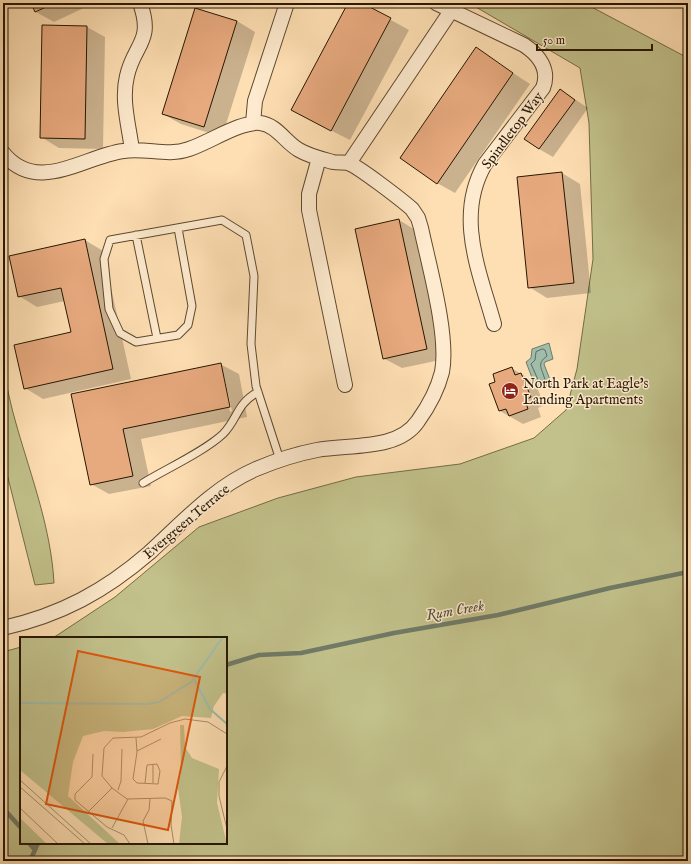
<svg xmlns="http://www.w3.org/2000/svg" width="691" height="864" font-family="'IM FELL English',serif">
	<rect width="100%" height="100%" fill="#fedfb3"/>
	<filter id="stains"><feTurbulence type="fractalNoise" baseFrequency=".005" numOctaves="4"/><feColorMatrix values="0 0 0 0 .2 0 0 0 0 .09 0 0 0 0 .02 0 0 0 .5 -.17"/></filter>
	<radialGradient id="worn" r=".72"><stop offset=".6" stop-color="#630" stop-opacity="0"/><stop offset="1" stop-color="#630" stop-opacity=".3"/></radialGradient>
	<path fill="#c2c18b" stroke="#746c46" d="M469 3H584L688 58V861H3V652L21 647V843H226V638H50L56 636 115 597 199 527 278 498 356 477 460 464 534 438 566 410 577 369 593 259 589 123 580 68Z
		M3 367C7 387 11 407 17 427 32 479 51 529 54 583L35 585 6 470 3 467Z"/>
	<path fill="#a0bdab" stroke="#707b67" d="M549 343 553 359 545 362 544 364 552 385 536 388 526 362 531 358 532 349Z"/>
	<path fill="#0003" fill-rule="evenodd" d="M32 3H87L88 6 54 22 36 12Z
		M192 3H211L202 9Z
		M349 3H360L409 30 350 140 310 120Z
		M237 21 255 32 222 137 181 124 163 114Z
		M87 27 105 37 103 149 59 148 41 137Z
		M476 49 530 84 455 193 437 183Z
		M561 90 588 108 553 157 539 149Z
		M562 173 580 184 591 293 547 298 529 287 518 178Z
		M399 220 417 231 445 359 402 368 383 358Z
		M85 240 103 251 131 379 43 399 25 388 72 333 65 301 37 307 19 296Z
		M220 364 239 374 247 417 141 439 151 486 109 494 91 484 72 395ZM222 376H224L232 411 230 412Z
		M511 368 535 382 544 405 538 408 541 417 523 424 500 411 497 382Z"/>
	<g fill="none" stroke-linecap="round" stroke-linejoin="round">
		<path stroke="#646a56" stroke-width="1" d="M543 349 545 350 547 356C536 364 542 368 545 380L539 382 531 364 535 360 536 352Z"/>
		<path stroke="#707b67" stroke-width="4.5" d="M226 665 259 655 301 653 394 633 498 615 610 588 688 572
			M3 808 21 828
			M29 843 35 850
			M30 861 38 843"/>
	</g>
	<path fill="#e7a97e" stroke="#271701" d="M31 3H55L35 12Z
		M348 3H362L391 18 331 131 291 110Z
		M195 8 237 21 204 127 162 114Z
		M42 25 87 26 85 139 40 138Z
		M476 47 513 73 437 184 400 158Z
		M560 89 575 100 539 149 524 139Z
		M562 172 574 283 528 288 517 177Z
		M399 219 427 349 383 359 355 229Z
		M85 239 113 369 24 389 14 345 71 332 61 288 18 297 9 256Z
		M221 363 230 407 123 429 133 476 90 485 71 394Z
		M512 367 515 375 521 373 531 397 525 400 528 409 509 416 506 409 499 411 489 384 495 382 493 374Z"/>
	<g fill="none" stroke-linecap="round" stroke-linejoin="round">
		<g stroke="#5d492e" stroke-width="9">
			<path id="service" d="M178 228 192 306 188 325 178 335 136 342 120 333 109 309 104 259 110 240 222 220 246 235 254 276 251 344 256 386 280 460
				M136 235 157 338
				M143 483C166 469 205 451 223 434 238 419 236 404 258 392"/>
		</g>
		<g stroke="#5d492e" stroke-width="16">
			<path id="minor" d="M436 3 524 45C539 55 550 70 543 88L485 164C455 216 479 270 494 324
				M253 123 255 101 287 3
				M132 150C129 126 121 100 127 76 134 44 154 42 140 3
				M3 153C37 195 82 157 123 151 146 147 167 157 189 149 208 143 241 121 260 123 277 125 285 142 299 150 309 156 322 159 333 162 338 163 344 162 348 163 358 166 403 201 412 209L418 218 421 228C429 266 449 336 442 372 438 388 428 407 418 421 398 451 349 444 317 450 296 454 275 461 256 469 214 487 182 523 149 553 105 591 61 615 3 628
				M319 158 309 194V210L345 385
				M349 163 451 11"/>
		</g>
		<use href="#service" stroke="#feeace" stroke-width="7"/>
		<use href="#minor" stroke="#feeace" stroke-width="14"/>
	</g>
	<defs>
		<g id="hotel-disc" transform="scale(0.9)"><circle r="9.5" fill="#8f2418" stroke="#feeace"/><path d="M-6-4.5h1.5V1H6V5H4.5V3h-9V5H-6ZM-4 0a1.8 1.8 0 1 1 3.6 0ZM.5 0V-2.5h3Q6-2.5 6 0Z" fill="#fff"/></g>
	</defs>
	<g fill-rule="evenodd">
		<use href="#hotel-disc" x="510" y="391"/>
	</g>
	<g text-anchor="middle" stroke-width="3" stroke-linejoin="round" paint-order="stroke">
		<g font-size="14" fill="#271701" stroke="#feeace">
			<text transform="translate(512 130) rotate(-53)" y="5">Spindletop Way</text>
			<text transform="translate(186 521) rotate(-40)" y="5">Evergreen Terrace</text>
		</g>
		<g font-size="14" fill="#271701" stroke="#feeace" text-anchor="start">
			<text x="523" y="388">North Park at Eagle's<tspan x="523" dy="16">Landing Apartments</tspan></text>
		</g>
		<g font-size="15" font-style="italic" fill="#51513c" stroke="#feeace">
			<text transform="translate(455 610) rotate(-10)" y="5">Rum Creek</text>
		</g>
	</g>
	<g transform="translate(20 637)">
		<rect width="207" height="207" fill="#fedfb3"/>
		<path d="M0 0H207V57L203 56 194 69 191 81 162 79 133 92 103 95 84 94 63 99 53 125 48 159 100 207H88L0 133ZM160 88H164L165 110 172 121 199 132 197 166 207 207H159L162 180 158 151 161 136ZM0 181 27 207H0Z" fill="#c2c18b"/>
		<path fill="none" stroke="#a0bdab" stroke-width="2" d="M174 42 190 72 207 87M0 66 127 67 139 65 171 45 203 0"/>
		<path fill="none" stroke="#a88f6c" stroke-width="1" d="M116 101 117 115 113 142 117 146 138 147 140 134 137 127 127 128 125 146M117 114 141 102M73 117 72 140 55 157V163L87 190 104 198 110 207M207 129 199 145V159L207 192M0 143 71 207M133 146V127M0 150 65 207M98 153 101 144 102 112M0 171 38 207M69 174 92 151M92 191 108 162M128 207 123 184 129 173 130 162M154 207 151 188 152 164 145 161 107 162 92 151 82 139 84 111 93 101 121 100 150 86 165 82 188 85 207 97"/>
		<path fill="#de560b" fill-opacity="0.15" stroke="#de560b" stroke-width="2" d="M58 14 180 40 148 193 26 167Z"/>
		<rect width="207" height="207" fill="none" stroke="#271701" stroke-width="2"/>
	</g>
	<rect width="691" height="864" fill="none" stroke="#fedfb3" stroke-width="16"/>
	<rect x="4" y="4" width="683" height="856" fill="none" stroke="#271701" stroke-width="2"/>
	<rect x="8" y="8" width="675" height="848" fill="none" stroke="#271701"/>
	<path d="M537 44v6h115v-6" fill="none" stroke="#271701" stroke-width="2"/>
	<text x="543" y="44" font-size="12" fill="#271701" stroke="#feeace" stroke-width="3" paint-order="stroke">50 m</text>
	<rect width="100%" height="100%" filter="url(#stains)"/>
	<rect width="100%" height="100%" fill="url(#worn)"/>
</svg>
